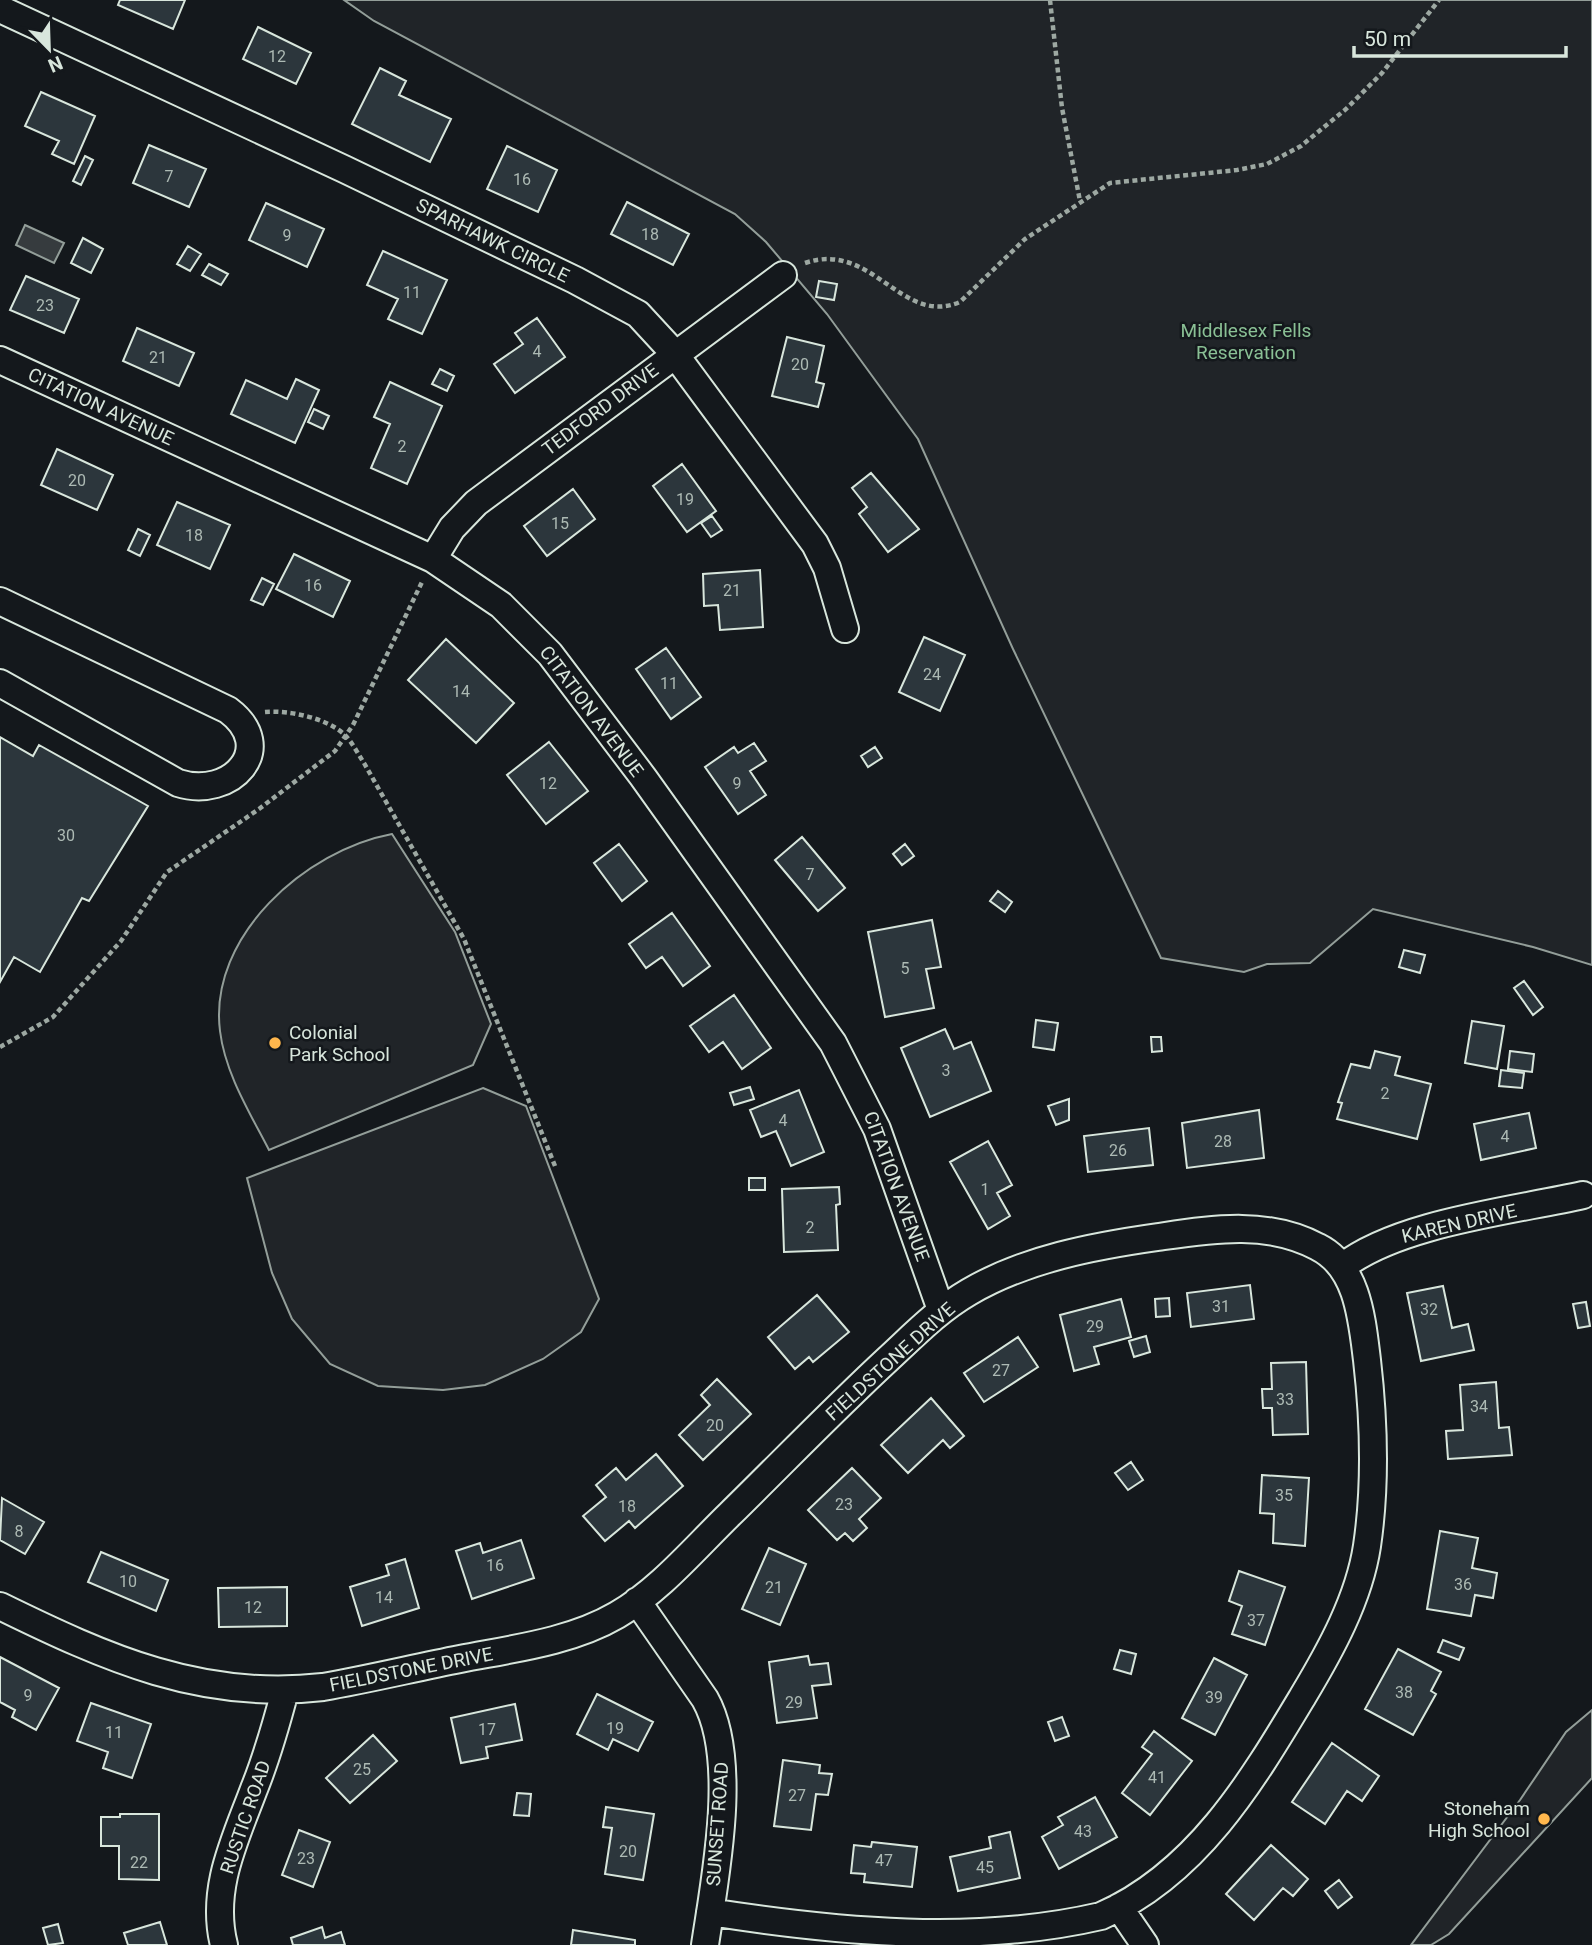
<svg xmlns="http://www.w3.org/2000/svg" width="1592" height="1945" font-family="Roboto,sans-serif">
	<rect width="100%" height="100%" fill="#14181c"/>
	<path fill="#202428" stroke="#939e99" stroke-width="2" d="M344 0H1592V965L1533 947 1373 909 1310 963 1267 964 1244 972 1161 958 1013 649 918 439 827 314 766 242 735 214 374 21Z
		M392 834 455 932 491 1024 473 1065 269 1150C250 1113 225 1073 220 1031 208 936 306 850 392 834Z
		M483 1088 526 1106 599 1299 581 1332 543 1359 485 1385 443 1390 378 1386 330 1364 292 1319 272 1273 247 1178Z
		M1592 1710V1778L1449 1934 1431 1945H1411L1520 1800 1566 1732Z"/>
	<path fill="#363b3e" stroke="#939e99" stroke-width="2" d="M25 225 64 243 54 263 16 245Z"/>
	<path fill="#2c363c" stroke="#d8e6dc" stroke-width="2" d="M120 0H185L173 29 118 5Z
		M258 27 311 53 296 84 243 59Z
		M380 68 406 81 399 95 451 119 430 162 352 124Z
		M41 92 95 116 74 164 52 154 59 141 25 126Z
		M149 145 206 169 189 207 133 183Z
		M507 146 557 170 538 212 487 189Z
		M85 156 93 160 81 185 73 181Z
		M627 202 689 234 673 265 611 234Z
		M266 203 324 229 307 267 249 240Z
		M83 238 103 249 91 273 71 263Z
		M188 246 201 254 190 271 177 264Z
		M383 251 447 280 422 334 388 319 398 299 367 285Z
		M209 264 228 274 221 285 202 275Z
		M26 276 79 299 64 333 10 310Z
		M819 281 837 284 834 300 816 297Z
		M537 318 565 357 515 393 494 364 523 344 515 333Z
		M137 328 194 353 179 386 123 361Z
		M787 337 824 346 816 382 824 384 818 407 772 396Z
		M440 369 454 376 447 391 432 384Z
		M296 379 319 390 295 443 231 414 246 380 287 399Z
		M390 382 442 406 407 484 371 468 390 424 374 417Z
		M314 409 329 416 323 429 308 422Z
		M57 449 113 475 97 510 41 485Z
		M682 464 716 511 687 532 653 486Z
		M871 473 919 529 888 552 859 514 867 507 852 488Z
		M573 489 595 519 547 556 524 526Z
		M177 502 230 525 210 569 157 545Z
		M712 516 722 530 711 537 701 523Z
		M138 529 150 535 140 556 128 550Z
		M294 554 350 581 333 617 276 589Z
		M760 570 763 627 720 630 718 605 704 606 703 574Z
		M262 578 274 584 263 605 251 600Z
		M924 637 965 655 940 711 899 692Z
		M446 639 514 703 476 743 408 680Z
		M666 648 701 697 671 719 636 669Z
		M0 737 33 756 39 745 148 806 89 901 82 898 40 972 14 957 0 982Z
		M549 742 588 791 546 824 507 775Z
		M754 743 766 761 750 771 766 795 738 814 705 767 734 747 738 753Z
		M875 747 882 758 868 767 861 756Z
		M802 837 845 888 818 911 775 860Z
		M619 844 647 881 622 901 594 863Z
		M905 844 914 856 902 865 893 854Z
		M998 891 1012 902 1005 912 990 901Z
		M672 913 710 966 683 986 662 957 646 968 629 944Z
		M932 920 941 967 926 969 934 1008 885 1017 868 932Z
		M1404 950 1425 955 1420 973 1399 967Z
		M1524 981 1543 1007 1533 1015 1514 988Z
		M734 995 771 1048 742 1069 723 1042 709 1052 690 1026Z
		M1036 1020 1058 1023 1054 1050 1033 1047Z
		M1472 1021 1504 1026 1497 1069 1465 1063Z
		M945 1029 954 1049 971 1042 991 1091 930 1117 901 1048Z
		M1151 1037H1161L1162 1051 1152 1052Z
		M1375 1051 1400 1057 1395 1075 1431 1084 1417 1139 1337 1119 1342 1103 1338 1102 1351 1064 1370 1068Z
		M1510 1051 1534 1054 1532 1072 1508 1069Z
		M1501 1070 1524 1073 1522 1088 1499 1086Z
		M750 1087 754 1099 734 1105 730 1093Z
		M799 1090 824 1152 791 1166 776 1131 761 1137 750 1110Z
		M1069 1099V1120L1056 1125 1048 1106Z
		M1259 1110 1264 1158 1187 1168 1182 1123Z
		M1529 1113 1536 1148 1481 1160 1474 1124Z
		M1149 1128 1153 1165 1088 1172 1084 1136Z
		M988 1141 1012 1185 997 1193 1010 1216 988 1229 950 1162Z
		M749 1178H765V1190H749Z
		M839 1187 840 1204 836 1205 838 1250 784 1252 782 1189Z
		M1250 1285 1254 1319 1191 1327 1187 1293Z
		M1443 1286 1452 1328 1468 1324 1474 1350 1421 1361 1407 1293Z
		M817 1295 849 1332 813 1362 809 1357 795 1369 768 1337Z
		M1169 1298 1170 1316 1156 1317 1155 1299Z
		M1121 1299 1131 1337 1094 1347 1099 1364 1074 1371 1060 1315Z
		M1586 1302 1590 1326 1578 1328 1573 1304Z
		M1146 1336 1150 1352 1134 1357 1129 1341Z
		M1018 1337 1038 1367 984 1402 964 1373Z
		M1306 1362 1308 1434 1273 1435 1272 1408H1263L1262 1389H1272L1271 1363Z
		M717 1379 751 1414 703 1460 679 1435 710 1405 701 1395Z
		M1496 1382 1499 1428 1509 1427 1512 1455 1448 1459 1446 1431 1463 1430 1460 1385Z
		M931 1398 964 1436 950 1448 943 1440 908 1473 881 1445Z
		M656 1454 683 1486 635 1528 629 1521 605 1541 583 1516 606 1497 596 1485 616 1468 626 1480Z
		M1131 1462 1143 1480 1128 1490 1115 1473Z
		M852 1468 881 1498 859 1519 867 1528 853 1541 845 1533 837 1540 808 1510Z
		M1262 1475 1309 1478 1305 1546 1273 1543 1274 1514 1260 1513Z
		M2 1498 44 1522 25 1554 0 1540Z
		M1440 1531 1478 1538 1472 1568 1497 1573 1493 1598 1475 1595 1471 1616 1427 1609Z
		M521 1540 534 1578 472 1599 456 1551 480 1543 483 1553Z
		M769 1548 806 1564 780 1625 742 1609Z
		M101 1552 168 1580 156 1611 88 1582Z
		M405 1559 419 1608 362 1626 350 1587 389 1575 386 1565Z
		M1239 1571 1285 1587 1265 1645 1232 1634 1242 1606 1229 1601Z
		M287 1587V1626L219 1627 218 1588Z
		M1443 1640 1464 1648 1459 1660 1438 1652Z
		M1398 1649 1441 1672 1431 1691 1436 1694 1413 1735 1365 1709Z
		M1120 1650 1136 1654 1131 1674 1114 1669Z
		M808 1656 810 1665 828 1663 831 1684 812 1686 817 1718 777 1723 769 1662Z
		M0 1657 59 1688 36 1730 12 1717 15 1710 0 1702Z
		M1214 1658 1247 1675 1215 1735 1182 1718Z
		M597 1694 653 1722 638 1751 613 1739 608 1750 577 1734Z
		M91 1703 151 1724 132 1778 103 1768 108 1752 77 1741Z
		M515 1704 522 1740 486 1747 488 1758 461 1763 451 1718Z
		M1062 1717 1069 1736 1055 1741 1048 1722Z
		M1154 1731 1192 1761 1150 1815 1122 1793 1152 1754 1142 1747Z
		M373 1735 397 1761 350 1803 326 1778Z
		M1332 1743 1379 1776 1362 1801 1347 1791 1325 1824 1292 1802Z
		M783 1760 820 1765 819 1773 832 1774 828 1795 816 1794 811 1830 774 1826Z
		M517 1793 531 1794 529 1816 514 1815Z
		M1095 1797 1117 1837 1059 1869 1042 1837 1063 1825 1058 1817Z
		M606 1807 654 1814 643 1880 605 1874 612 1828 603 1827Z
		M120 1814H159V1880L119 1879V1846H101V1817H120Z
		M299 1830 330 1842 313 1887 282 1875Z
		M1010 1832 1020 1878 958 1891 950 1857 991 1848 989 1837Z
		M872 1842 917 1847 912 1887 864 1882 865 1874 851 1873 854 1845 871 1847Z
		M1271 1845 1308 1879 1293 1896 1283 1888 1254 1920 1226 1894Z
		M1339 1880 1352 1897 1338 1908 1325 1891Z
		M160 1922 167 1945H128L124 1933Z
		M58 1924 63 1943 48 1945 43 1928Z
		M322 1927 325 1938 341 1932 345 1945H293L291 1938Z
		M573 1930 635 1940V1945H571Z"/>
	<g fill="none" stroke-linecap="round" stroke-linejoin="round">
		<g stroke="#d8e6dc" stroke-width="30">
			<path id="street" d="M0 9 344 169 575 280 638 314 674 353 815 544 827 568 845 629
				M0 360 433 559 501 605 550 654 643 777 833 1043 877 1129 941 1310
				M433 559 452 528 476 503 783 275
				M0 601 228 710C279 748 231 800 178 783L0 683
				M1342 1267C1398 1223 1512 1211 1583 1195
				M637 1601 705 1699C739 1759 715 1878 705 1945
				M0 1606C106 1658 202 1701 323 1687 369 1679 414 1668 460 1659 511 1649 571 1642 617 1615 660 1590 694 1549 730 1514 782 1463 834 1409 888 1359 914 1335 938 1310 969 1292 1025 1259 1094 1246 1158 1237 1213 1229 1267 1220 1318 1247 1358 1267 1362 1320 1367 1360 1374 1421 1376 1485 1367 1546 1359 1599 1330 1651 1303 1696 1252 1781 1197 1874 1101 1916 977 1945 837 1932 710 1912
				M1119 1907 1145 1945
				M224 1945C210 1889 235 1840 254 1789 267 1757 276 1725 285 1691"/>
		</g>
		<path stroke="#9da8a2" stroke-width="4.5" stroke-dasharray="5 3.5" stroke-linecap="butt" d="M1050 0 1062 108 1080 201
			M805 263C873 240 901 327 960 302L1025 239 1110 183 1237 170 1267 164 1301 146 1346 109 1382 73 1439 0
			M265 712C289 710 327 718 345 735 352 742 358 754 364 763L464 939 555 1166
			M0 1047 53 1017 121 941 167 872 259 809 335 751 353 725 422 582"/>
		<use href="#street" stroke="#14181c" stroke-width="26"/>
	</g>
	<g fill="#ffb74d" stroke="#14181c" stroke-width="2.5">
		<circle cx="275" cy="1043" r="7"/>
		<circle cx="1544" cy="1819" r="7"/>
	</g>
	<g text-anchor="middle" stroke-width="5" stroke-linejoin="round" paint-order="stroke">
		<g font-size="16" fill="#adbab4">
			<text x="277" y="62">12</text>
			<text x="169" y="182">7</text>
			<text x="522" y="185">16</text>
			<text x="650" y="240">18</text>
			<text x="287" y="241">9</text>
			<text x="412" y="298">11</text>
			<text x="45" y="311">23</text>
			<text x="537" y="357">4</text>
			<text x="158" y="363">21</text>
			<text x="800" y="370">20</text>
			<text x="402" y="452">2</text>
			<text x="77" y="486">20</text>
			<text x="685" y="505">19</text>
			<text x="560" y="529">15</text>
			<text x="194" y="541">18</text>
			<text x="313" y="591">16</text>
			<text x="732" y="596">21</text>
			<text x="932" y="680">24</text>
			<text x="669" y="689">11</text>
			<text x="461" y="697">14</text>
			<text x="548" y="789">12</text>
			<text x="737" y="789">9</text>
			<text x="66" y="841">30</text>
			<text x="810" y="880">7</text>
			<text x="905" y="974">5</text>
			<text x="946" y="1076">3</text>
			<text x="1385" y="1099">2</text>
			<text x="783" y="1126">4</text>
			<text x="1505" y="1142">4</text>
			<text x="1223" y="1147">28</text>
			<text x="1118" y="1156">26</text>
			<text x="985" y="1195">1</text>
			<text x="810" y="1233">2</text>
			<text x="1221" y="1312">31</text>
			<text x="1429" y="1315">32</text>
			<text x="1095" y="1332">29</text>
			<text x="1001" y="1376">27</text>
			<text x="1285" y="1405">33</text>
			<text x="1479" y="1412">34</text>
			<text x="715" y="1431">20</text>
			<text x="1284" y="1501">35</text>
			<text x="844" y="1510">23</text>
			<text x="627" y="1512">18</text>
			<text x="19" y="1537">8</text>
			<text x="495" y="1571">16</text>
			<text x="128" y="1587">10</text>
			<text x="1463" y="1590">36</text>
			<text x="774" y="1593">21</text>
			<text x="384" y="1603">14</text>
			<text x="253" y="1613">12</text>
			<text x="1256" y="1626">37</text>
			<text x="1404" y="1698">38</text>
			<text x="28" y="1701">9</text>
			<text x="1214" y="1703">39</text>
			<text x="794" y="1708">29</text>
			<text x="615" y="1734">19</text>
			<text x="487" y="1735">17</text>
			<text x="114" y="1738">11</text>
			<text x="362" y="1775">25</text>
			<text x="1157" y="1783">41</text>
			<text x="797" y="1801">27</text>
			<text x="1083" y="1837">43</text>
			<text x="628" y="1857">20</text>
			<text x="306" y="1864">23</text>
			<text x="884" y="1866">47</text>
			<text x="139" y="1868">22</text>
			<text x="985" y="1873">45</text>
		</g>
		<g font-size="19" fill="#d8e6dc" stroke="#14181c">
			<text transform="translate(493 240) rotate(26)" y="7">SPARHAWK CIRCLE</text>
			<text transform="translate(101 406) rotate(25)" y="7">CITATION AVENUE</text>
			<text transform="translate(600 409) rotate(-37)" y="7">TEDFORD DRIVE</text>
			<text transform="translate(592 711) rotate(53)" y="7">CITATION AVENUE</text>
			<text transform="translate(897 1186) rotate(70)" y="7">CITATION AVENUE</text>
			<text transform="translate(1459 1223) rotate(-13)" y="7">KAREN DRIVE</text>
			<text transform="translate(890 1361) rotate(-42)" y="7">FIELDSTONE DRIVE</text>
			<text transform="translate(411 1669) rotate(-11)" y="7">FIELDSTONE DRIVE</text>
			<text transform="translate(245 1817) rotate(-71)" y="7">RUSTIC ROAD</text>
			<text transform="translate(717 1824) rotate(-86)" y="7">SUNSET ROAD</text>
		</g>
		<g font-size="19" fill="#8ac095" stroke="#14181c">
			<text x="1246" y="337">Middlesex Fells<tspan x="1246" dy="22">Reservation</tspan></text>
		</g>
		<g font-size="19" fill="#d8e6dc" stroke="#14181c" text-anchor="start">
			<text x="289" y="1039">Colonial<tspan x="289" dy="22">Park School</tspan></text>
			<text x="1530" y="1815" text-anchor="end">Stoneham<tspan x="1530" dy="22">High School</tspan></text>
		</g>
	</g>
	<g transform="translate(49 49) rotate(157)" stroke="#14181c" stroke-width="5" paint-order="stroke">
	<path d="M0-5L12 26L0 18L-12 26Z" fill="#d8e6dc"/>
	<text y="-10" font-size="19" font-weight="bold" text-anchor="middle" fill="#d8e6dc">N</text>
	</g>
	<path d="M1354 46v10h212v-10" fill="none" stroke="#d8e6dc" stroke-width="3.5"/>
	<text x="1364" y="46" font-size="21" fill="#d8e6dc" stroke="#14181c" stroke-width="5" paint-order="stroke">50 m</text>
</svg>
